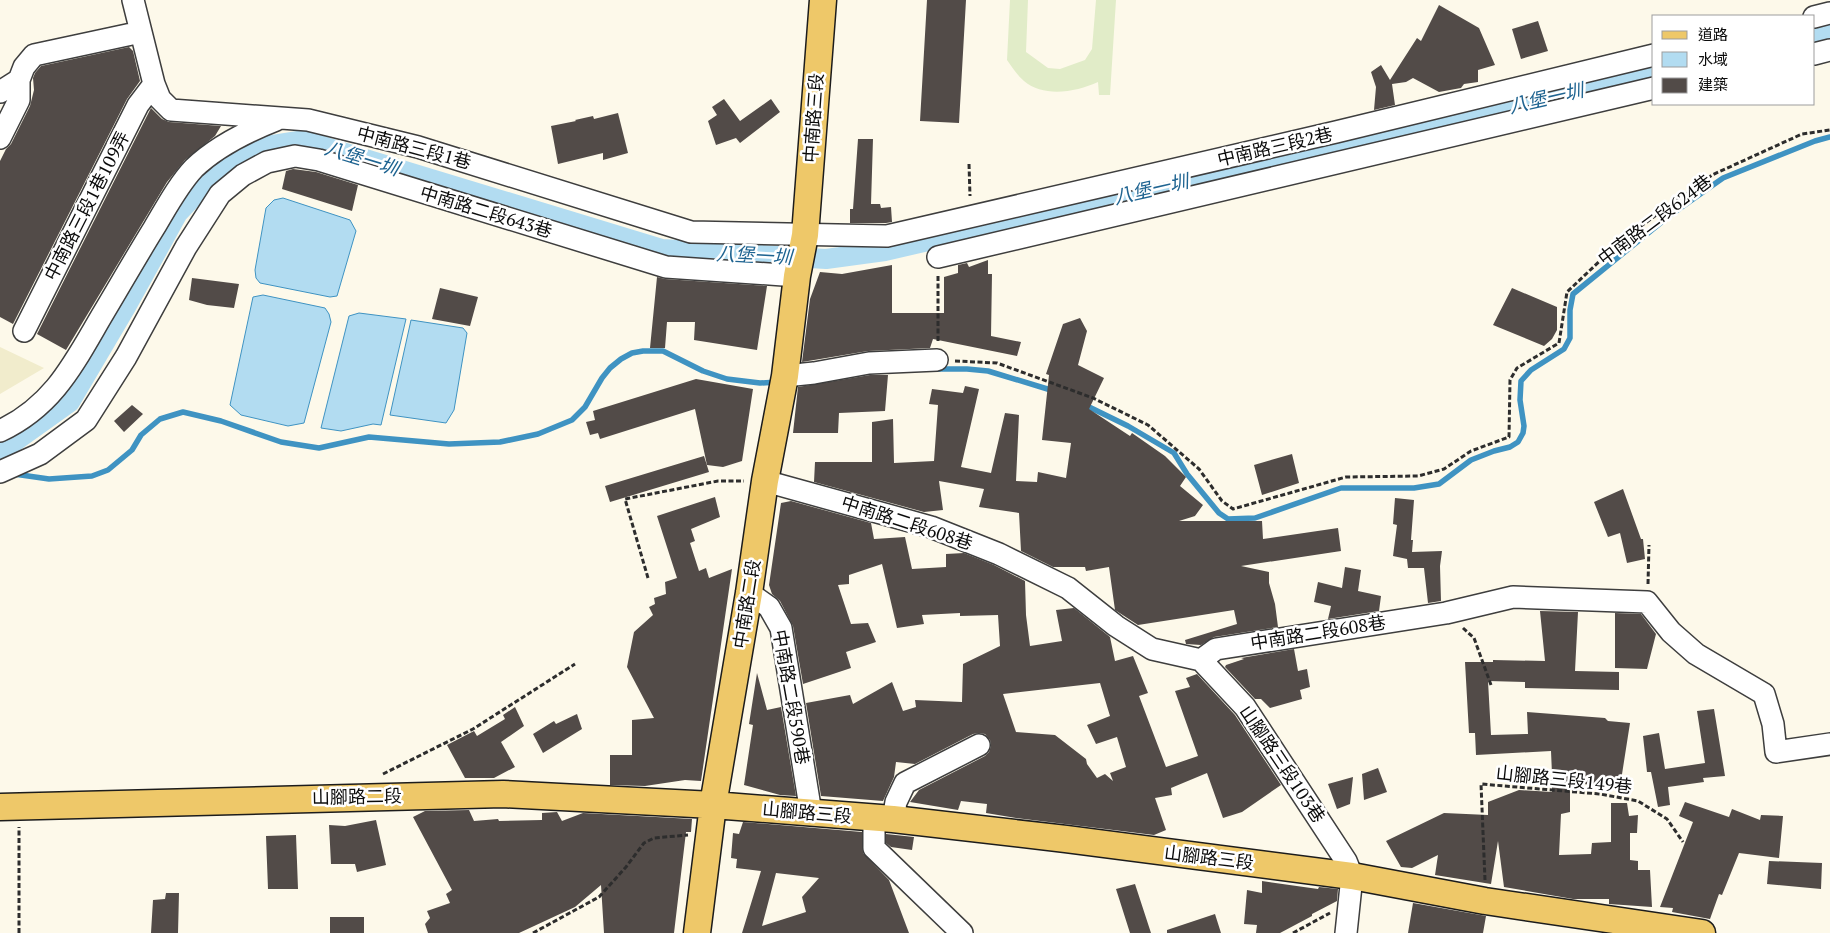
<svg xmlns="http://www.w3.org/2000/svg" width="1830" height="933" font-family="'PT Serif','Noto Sans TC',serif">
	<rect width="100%" height="100%" fill="#fdf9ea"/>
	<path fill="#f1eccc" d="M0 347 44 368 0 394Z"/>
	<path fill="#e1ecc8" d="M1010 0H1028L1026 52 1048 68 1060 69 1085 60 1092 49 1096 0H1116L1110 95H1099L1098 82C1076 92 1044 98 1024 81 1017 75 1012 67 1007 60Z"/>
	<path fill="#b2dcf1" stroke="#3f93c2" d="M283 198 350 220 356 231 337 296 330 297 260 283 256 278 255 270 266 208 274 200Z
		M263 295 325 308 329 314 331 322 304 423 288 426 241 415 230 405 253 297Z
		M359 313 406 319 381 425 373 424 341 431 321 428 349 316Z
		M411 320 463 328 467 333 454 410 446 423 390 415Z"/>
	<g fill="none" stroke-linecap="round" stroke-linejoin="round">
		<path stroke="#3f93c2" stroke-width="5.5" d="M936 369H967L988 371 1054 391
			M1085 405 1128 426 1174 453 1187 474 1219 513 1228 519 1255 518 1341 488H1414L1439 484 1471 460 1494 451 1510 447 1518 442 1523 433 1524 426 1520 400 1521 381 1531 370 1564 349 1570 338V310L1573 294 1669 216 1723 178 1815 141 1830 137
			M14 474 49 479 92 476 108 470 132 450 141 435 160 419 183 412 221 421 281 442 319 448 369 437 449 444 500 442 538 434 572 420 585 407 602 378 610 368 621 359 632 353 643 351H663L703 371 727 379 760 383 778 382"/>
		<path stroke="#b2dcf1" stroke-width="20" d="M1814 36 1830 32
			M0 452 70 402 126 307 178 213 216 173 253 148 303 140 662 249 826 259 885 251 1654 73"/>
	</g>
	<path fill="#524b48" fill-rule="evenodd" d="M927 0H966L959 123 920 121Z
		M1439 5 1479 28 1495 65 1478 70V82L1464 84 1461 88 1439 92 1413 78 1406 82 1392 84 1395 105 1374 110 1376 87 1371 72 1381 65 1390 80 1417 38 1421 41Z
		M1538 21 1548 51 1521 59 1512 29Z
		M129 47 133 51 140 81 127 99 13 324 0 317V161L6 149 11 144 30 106 34 90 33 78 35 73 41 66Z
		M724 99 740 121 771 99 780 112 740 143 736 138 716 145 708 121 717 115 712 107Z
		M151 108 162 119 169 122 221 126 215 136 185 160 167 182 66 350 37 334Z
		M618 113 628 153 603 160V153L558 164 551 126 576 121 575 120 593 116 594 119Z
		M858 139H873L871 204H880L881 208 891 207 892 222 886 223H850V209H853Z
		M293 169 316 172 358 185 352 211 282 189 286 171Z
		M988 260V274H992L991 336 1021 342 1017 356 933 339 930 348 868 351 802 362 810 299 820 272 842 274 892 265V313H944V277L958 273V265L967 263 969 267Z
		M657 277 665 279 767 286 757 350 694 340 695 322H667L665 348H650Z
		M192 278 239 284 234 308 207 305 189 300Z
		M440 288 478 297 470 326 432 319Z
		M1512 288 1557 307V330L1552 339 1544 346 1493 325Z
		M1080 318 1087 331 1078 365 1104 378 1089 409 1130 436 1132 433 1165 456 1186 477 1180 486 1203 505 1195 516 1179 521H1262L1263 539 1338 528 1341 551 1241 566 1269 572V583L1275 604 1278 627 1214 637 1201 645 1186 644 1185 640 1237 624 1234 610 1138 625 1115 610 1109 567 1086 571 1085 567H1053L1021 551 1019 513 979 507 984 489 939 481 943 510 924 512 814 482 815 462H872V422L893 419 894 463 934 461 938 405 929 404 932 389 963 393 965 386 979 389 961 467 991 473 1005 413 1019 415 1016 481 1037 482 1038 472 1066 478 1071 443 1042 440 1049 375 1046 374 1063 324Z
		M870 375H888L885 411 839 413 838 433H793L798 387Z
		M696 379 753 389 742 461 723 467 707 465 695 409 600 439 598 433 590 435 586 422 595 420 593 411Z
		M132 405 143 414 124 432 114 421Z
		M1292 454 1299 483 1262 495 1254 465Z
		M704 456 709 472 610 502 605 486Z
		M1623 489 1641 539H1643L1645 559 1627 563 1620 533 1608 537 1594 502Z
		M715 497 720 517 691 529 695 541 690 543 699 571 706 568 709 578 732 569 701 781 685 780 645 786 610 785V755H632V720L654 718 627 667 634 632 653 615 649 607 655 604 654 598 666 594 665 582 677 578 657 516Z
		M1395 498 1414 500 1411 540H1413L1412 552 1442 551 1440 566 1441 601 1428 603 1424 568H1408L1407 559 1393 556 1397 525 1393 524Z
		M791 501 871 523 874 539 905 537 912 569 946 567V554L964 553 994 565 1025 581 1026 615 1030 646 1062 641 1056 610 1074 608 1110 637 1115 661 1133 656 1148 693 1139 696 1166 767 1198 756 1175 691 1190 687 1186 678 1197 674 1235 715 1281 785 1242 812 1223 818 1207 773 1171 788 1172 795 1155 798 1166 830 1154 835 1016 818 986 813 987 804 961 801 958 810 910 802 919 790 985 756 989 752 991 746 990 740 985 734 979 733 973 734 915 764 896 762 894 777 883 801 821 796 806 703 850 695 853 704 892 682 903 711 916 707 915 700 962 702 963 664 1000 646 998 615 960 616V613L922 615 924 624 897 628 882 564 849 575V584L838 585 851 624 868 623 876 642 846 652 851 668 803 684 793 626 780 601 772 594 769 585 781 503ZM1100 683 1110 716 1087 725 1096 744 1117 737 1126 767 1110 773 1113 781 1105 774 1097 778 1087 764 1086 759 1055 735 1016 732 1003 694Z
		M1345 567 1361 570 1358 591 1381 596 1379 611 1328 619 1331 606 1314 602 1318 582 1342 588Z
		M1540 611 1578 612 1575 671 1619 672V690L1525 688V682L1488 681 1491 735 1528 734 1527 712 1605 718 1608 721 1630 723 1620 787 1570 783V812L1561 814 1559 855 1591 854 1592 843 1611 842V803H1627L1629 816 1638 815 1637 833H1630V860L1638 861V870H1650L1652 907 1609 904V899H1573L1504 887 1498 841 1491 884 1435 875 1438 855 1412 868 1401 867 1386 841 1444 813 1488 815V802L1519 790 1552 792V781H1544L1563 773 1552 774 1551 751 1476 755 1475 733H1469L1465 662H1493V660L1545 661Z
		M1615 613 1641 614 1656 634 1647 669 1615 668Z
		M1294 649 1298 671 1307 669 1310 687 1300 690 1302 699 1270 708 1261 699H1255L1225 667 1226 665 1244 659 1241 658Z
		M757 673 767 710 781 707 796 796 780 795 744 785 753 725 749 724Z
		M515 707 524 726 501 742 515 767 494 778H465L447 745 474 731 477 736 505 719 503 715Z
		M1714 709 1725 776 1703 778 1704 782 1668 787 1670 805 1658 807 1651 772H1647L1643 736 1659 733 1665 769 1705 763 1697 711Z
		M577 714 582 729 543 753 533 734 554 721 556 724Z
		M1378 768 1387 792 1364 800 1362 774Z
		M1353 777 1350 804 1337 809 1328 784Z
		M1685 802 1729 817 1732 809 1760 820 1761 815 1783 816 1779 858 1739 853 1722 895 1719 894 1710 919 1672 912 1673 908 1660 907 1693 822 1679 816Z
		M469 810 474 821 498 819 499 821 542 820V813L557 812 562 821 583 813 692 819 691 832H686L674 933H604L601 885 575 907 519 933H428L425 924 430 918 427 911 450 903 446 894 452 890 413 817 425 811Z
		M376 820 386 865 357 872 355 864H331L329 825 345 826Z
		M743 822 862 832 863 853 889 880 909 933H742L761 871 736 868 737 859 731 858 733 833 739 834ZM776 873 819 878 802 897 806 912 762 926Z
		M886 834 914 837 912 850 891 847 886 843Z
		M296 835 298 889H268L266 836Z
		M1769 861 1822 863 1821 889 1767 884Z
		M1262 881 1318 889 1319 887 1338 889 1337 901 1312 914V916L1280 933H1256L1257 925 1244 924 1247 890 1262 893Z
		M1135 884 1151 933H1130L1116 889Z
		M166 893H179L178 933H151L153 900 165 899Z
		M1413 903 1486 916 1483 933H1408Z
		M1215 914 1221 933H1167V930Z
		M330 917H364V933H330Z"/>
	<g fill="none" stroke-linecap="round" stroke-linejoin="round">
		<g stroke="#3e3e3e" stroke-width="24">
			<path id="minor" d="M133 0 141 32
				M1814 17 1830 13
				M1814 54 1830 50
				M0 92 19 80 24 67 34 55 141 32 154 84 160 99 171 110 308 120 418 147 691 232 887 236 1336 132 1654 55
				M0 138 19 100V80
				M938 257 1654 88
				M24 331 138 105 154 84
				M785 376 814 373 869 363 937 360
				M0 431C53 406 73 365 101 317 119 287 136 257 154 228 166 208 178 185 194 168 217 146 248 131 276 120
				M0 472 40 454 86 420 126 357 186 247 220 194 243 175 267 162 295 156 319 160 666 267 797 276
				M765 481 931 527 999 554 1068 588 1116 626 1152 649 1201 660 1216 649 1446 613 1513 597 1647 602 1671 632 1696 654 1764 694 1773 724 1776 752 1830 744
				M749 593 769 607 781 628 811 813
				M1201 660 1245 707 1346 861 1352 876 1346 933
				M874 818V848L962 933
				M893 819 896 802 905 783 979 745"/>
		</g>
		<g stroke="#1c1c1c" stroke-width="29">
			<path id="major" d="M0 807 503 794 713 805 893 819 1066 839 1352 876 1485 901 1702 933
				M697 933 713 805 749 593 765 481 785 376 797 276 805 235 823 0"/>
		</g>
		<path stroke="#2d2d2d" stroke-width="3" stroke-dasharray="5 2.5" stroke-linecap="butt" d="M969 164 970 196
			M938 341V275
			M955 361 997 363 1093 398 1148 425 1199 469 1222 501 1233 509 1346 477 1418 476 1444 469 1471 451 1509 437 1510 380 1517 368 1559 343 1567 292 1623 239 1712 175 1802 134 1830 130
			M648 578 625 499 718 481H744
			M1648 584 1649 545
			M1463 628 1474 638 1491 685
			M383 774 473 729 575 664
			M1485 880 1481 784 1600 794 1638 801 1667 819 1683 842
			M19 933V827
			M533 933 599 897 626 867 644 843 654 838 688 835
			M1293 933 1330 913"/>
		<use href="#minor" stroke="#fff" stroke-width="21"/>
		<use href="#major" stroke="#eec869" stroke-width="26"/>
	</g>
	<g text-anchor="middle" stroke-width="5" stroke-linejoin="round" paint-order="stroke">
		<g font-size="18" fill="#0b0b0b" stroke="#fff">
			<text transform="translate(814 118) rotate(-86)" y="6">中南路三段</text>
			<text transform="translate(1275 147) rotate(-13)" y="6">中南路三段2巷</text>
			<text transform="translate(414 148) rotate(15)" y="6">中南路三段1巷</text>
			<text transform="translate(87 206) rotate(-63)" y="6">中南路三段1巷109弄</text>
			<text transform="translate(486 212) rotate(17)" y="6">中南路二段643巷</text>
			<text transform="translate(1655 220) rotate(-37)" y="6">中南路二段624巷</text>
			<text transform="translate(907 523) rotate(18)" y="6">中南路二段608巷</text>
			<text transform="translate(747 604) rotate(-81)" y="6">中南路二段</text>
			<text transform="translate(1318 633) rotate(-9)" y="6">中南路二段608巷</text>
			<text transform="translate(791 697) rotate(80)" y="6">中南路二段590巷</text>
			<text transform="translate(1282 764) rotate(56)" y="6">山腳路三段103巷</text>
			<text transform="translate(1564 780) rotate(6)" y="6">山腳路三段149巷</text>
			<text transform="translate(357 797) rotate(-1)" y="6">山腳路二段</text>
			<text transform="translate(807 813) rotate(5)" y="6">山腳路三段</text>
			<text transform="translate(1209 858) rotate(7)" y="6">山腳路三段</text>
		</g>
		<g font-size="19" font-style="italic" fill="#1f6491" stroke="#fff">
			<text transform="translate(1546 98) rotate(-13)" y="7">八堡一圳</text>
			<text transform="translate(362 158) rotate(17)" y="7">八堡一圳</text>
			<text transform="translate(1151 189) rotate(-13)" y="7">八堡一圳</text>
			<text transform="translate(754 255) rotate(3)" y="7">八堡一圳</text>
		</g>
	</g>
	<rect x="1652" y="15" width="162" height="90" fill="#ffffff" stroke="#9d9d9d"/>
	<rect x="1662" y="31" width="25" height="8" fill="#eec869" stroke="#9d9d9d"/>
	<text x="1698" y="40" font-size="15" fill="#0b0b0b">道路</text>
	<rect x="1662" y="52" width="25" height="15" fill="#b2dcf1" stroke="#9d9d9d"/>
	<text x="1698" y="65" font-size="15" fill="#0b0b0b">水域</text>
	<rect x="1662" y="78" width="25" height="15" fill="#524b48" stroke="#9d9d9d"/>
	<text x="1698" y="90" font-size="15" fill="#0b0b0b">建築</text>
</svg>
